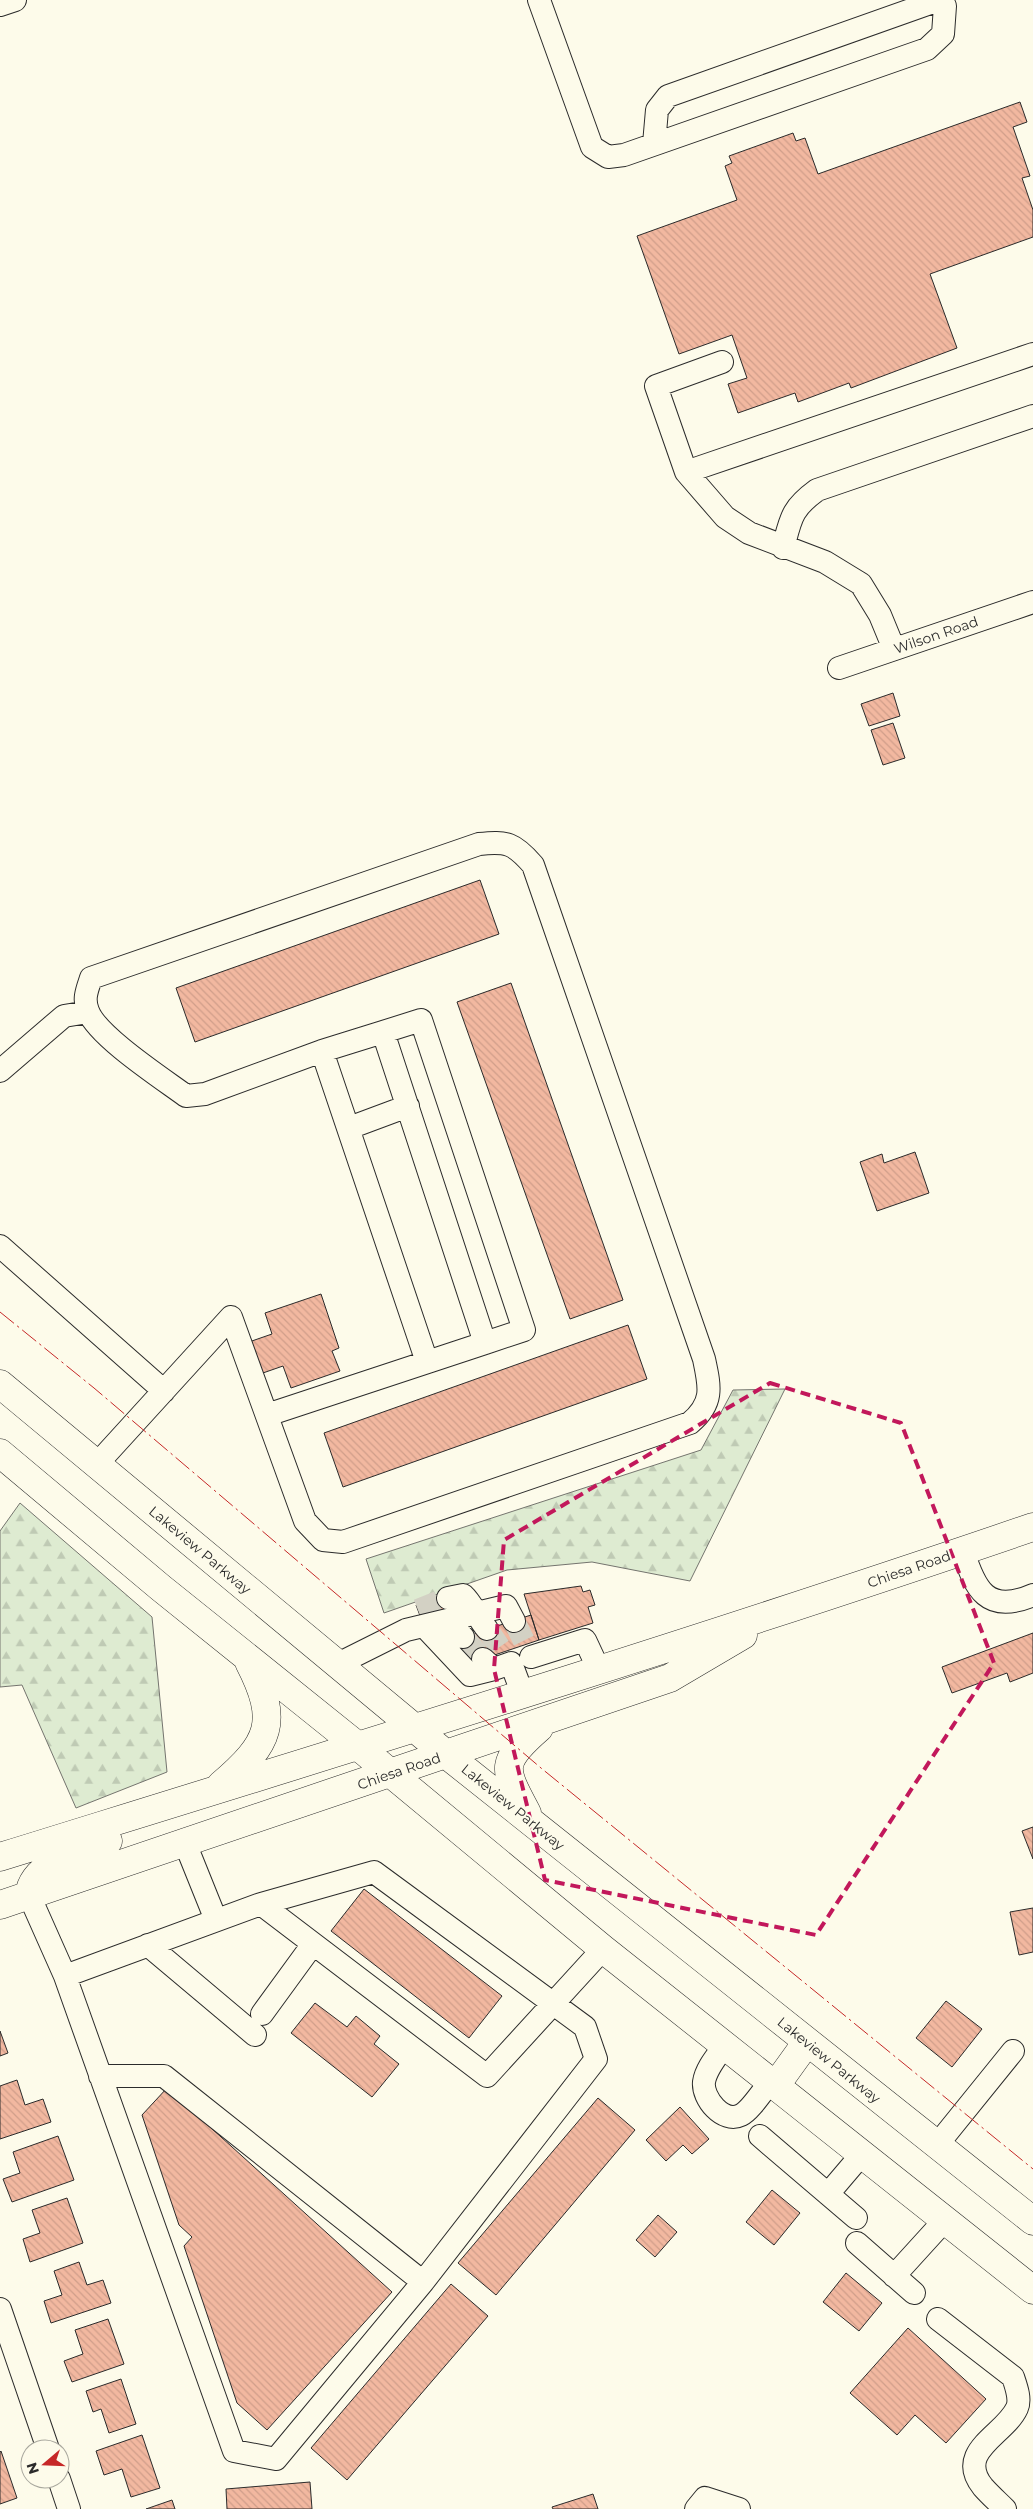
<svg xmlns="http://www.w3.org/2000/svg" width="1033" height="2509" font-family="Montserrat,sans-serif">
	<defs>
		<pattern id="forest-firs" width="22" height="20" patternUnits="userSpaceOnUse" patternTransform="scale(1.25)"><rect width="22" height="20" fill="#deebd1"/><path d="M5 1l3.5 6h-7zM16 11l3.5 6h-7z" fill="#bfcab4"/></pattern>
		<pattern id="building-back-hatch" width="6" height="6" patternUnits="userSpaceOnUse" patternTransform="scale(1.25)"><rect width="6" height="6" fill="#f2b8a0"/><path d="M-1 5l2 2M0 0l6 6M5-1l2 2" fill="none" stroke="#d09e8a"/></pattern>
	</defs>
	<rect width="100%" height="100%" fill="#fdfbea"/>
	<path fill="url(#forest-firs)" stroke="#74746e" d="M785 1389 690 1581 592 1562 507 1570 384 1613 366 1559 701 1450 733 1390Z
		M20 1503 152 1617 167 1772 76 1808 22 1685 0 1687V1531Z"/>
	<path fill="url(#building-back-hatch)" stroke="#2b2b2b" d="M1020 102 1027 122 1013 127 1030 176 1022 178 1033 210V237L930 274 957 348 851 388 849 383 798 402 795 393 738 413 728 384 747 378 732 335 679 354 637 236 737 200 725 166 732 163 729 156 793 133 796 141 805 138 818 174Z
		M893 693 900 716 869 726 861 704Z
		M893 723 905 758 883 765 871 730Z
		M480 880 499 934 195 1042 176 988Z
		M511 983 623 1300 570 1319 457 1002Z
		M915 1152 929 1193 877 1211 860 1162 882 1154 884 1163Z
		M321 1294 339 1348 332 1351 340 1371 291 1388 283 1366 260 1374 249 1342 272 1334 265 1313Z
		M628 1325 647 1379 343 1487 324 1433Z
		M581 1586 583 1592 590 1590 595 1605 588 1607 593 1623 539 1640 524 1594Z
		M447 1593 452 1610 422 1621 416 1605Z
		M531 1615 539 1640 468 1664 445 1643Z
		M1033 1633V1673L1010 1682 1007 1673 952 1693 942 1667Z
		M1033 1827V1859L1022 1831Z
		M364 1889 502 1996 469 2038 331 1931Z
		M1033 1908V1952L1019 1955 1010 1912Z
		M946 2001 982 2029 952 2067 916 2038Z
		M315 2003 347 2027 356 2016 380 2036 374 2044 399 2064 372 2097 291 2033Z
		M0 2031 8 2053 0 2056Z
		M17 2080 25 2105 43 2099 51 2122 0 2139V2086Z
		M167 2088 392 2292 267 2430 237 2403 184 2246 192 2237 179 2225 142 2115Z
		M598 2098 635 2130 496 2295 458 2263Z
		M680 2107 709 2139 692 2154 683 2145 666 2161 646 2140Z
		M58 2136 74 2180 12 2202 3 2179 20 2173 13 2152Z
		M772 2190 800 2213 774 2245 746 2222Z
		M67 2198 83 2243 30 2262 23 2239 40 2233 32 2210Z
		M658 2215 677 2232 655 2257 636 2240Z
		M79 2262 87 2285 103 2280 111 2303 51 2323 44 2301 62 2295 54 2271Z
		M846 2273 882 2303 859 2331 823 2302Z
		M451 2284 488 2316 347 2480 311 2448Z
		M108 2319 124 2364 72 2382 64 2361 83 2354 75 2330Z
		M908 2328 986 2399 946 2443 915 2415 897 2435 850 2393Z
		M121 2379 136 2424 109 2433 101 2409 93 2412 86 2391Z
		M142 2435 160 2488 131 2497 122 2469 104 2475 96 2451Z
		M1 2451 17 2498 0 2504V2452Z
		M310 2482 312 2509H227L226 2489Z
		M593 2494 598 2509H553L552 2507Z
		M172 2500 175 2509H146Z"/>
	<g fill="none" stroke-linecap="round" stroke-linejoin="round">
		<path stroke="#d3d1c4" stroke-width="22" stroke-dasharray="22 11" stroke-linecap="butt" d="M418 1610 448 1598
			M514 1621 526 1645
			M487 1629 503 1652
			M463 1637 483 1659"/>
		<g stroke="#2b2b2b" stroke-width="24">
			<path id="minor" d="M539 0 592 147 608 157 624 155 927 49 943 34 945 6 942 0
				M0 5 15 0
				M654 144 657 110 668 96 939 0
				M686 472 656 386 722 362
				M783 548C791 518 791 509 817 490L1033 416
				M894 649 880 615 861 584 825 562 749 533 725 517 686 472 1033 354
				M839 668 1033 602
				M383 1032 421 1020 524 1330 485 1343
				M322 1051 427 1362
				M0 1071 64 1016 88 1012
				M349 1128 408 1106
				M0 1246 164 1391
				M97 1464 231 1317 305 1521 323 1540 343 1542 690 1423C714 1403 710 1387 704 1359L533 865C514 843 507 841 479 844L91 978C87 990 83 999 88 1011 97 1036 163 1079 186 1096L205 1094 322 1051 383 1032 485 1343 267 1415
				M963 1551C975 1589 987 1615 1033 1595
				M448 1598 463 1595C473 1604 478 1619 487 1629
				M447 1621 463 1637
				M424 1626 470 1675 494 1669
				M531 1657 585 1640 599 1670
				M483 1659 494 1669 511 1663 523 1695
				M338 1664 406 1630 506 1606 514 1621
				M185 1843 216 1920
				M29 1895 65 1976 261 1904 487 2076 603 1949
				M261 1904 374 1872 585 2027 596 2059 423 2282
				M148 1945 255 2035
				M65 1976 234 2451 276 2459 423 2282 164 2076H100
				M262 2014 313 1944
				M725 2045C718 2055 706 2068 704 2082 702 2098 723 2124 741 2115 750 2111 764 2089 771 2081
				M760 2136 856 2218
				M937 2145 1013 2051
				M828 2194 862 2154
				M857 2243 914 2293
				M894 2276 944 2221
				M0 2309 48 2449
				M938 2319 1013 2377C1016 2386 1021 2399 1017 2408 1005 2435 954 2451 983 2487 990 2495 998 2502 1005 2509
				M59 2479 69 2509
				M696 2509 705 2498 739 2509"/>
		</g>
		<g stroke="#2b2b2b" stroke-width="29">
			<path id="major" d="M0 1384 447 1755 1033 2221
				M0 1453 161 1588 359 1747 603 1949 1033 2290
				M221 1785C270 1743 280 1722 249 1662
				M527 1813C503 1768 499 1763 539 1728
				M0 1857C345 1750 691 1644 1033 1527
				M29 1895C33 1862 82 1851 108 1841
				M0 1905 670 1678 743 1635
				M776 2085 807 2042"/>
		</g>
		<use href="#minor" stroke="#fdfbea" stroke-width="22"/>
		<use href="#major" stroke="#fdfbea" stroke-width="28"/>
		<path stroke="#c62828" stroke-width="1" stroke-dasharray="18 4 2.5 4" stroke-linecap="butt" d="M0 1312 94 1388 541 1768 1033 2169"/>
	</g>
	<path fill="none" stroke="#c2185b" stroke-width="4" stroke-dasharray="10 6" stroke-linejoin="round" d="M770 1383 901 1423 994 1663 816 1935 545 1880 494 1669 504 1540Z"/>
	<g text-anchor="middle" stroke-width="4" stroke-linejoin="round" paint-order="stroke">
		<g font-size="14" fill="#2b2b2b" stroke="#fdfbea">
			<text transform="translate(936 635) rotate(-19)" y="5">Wilson Road</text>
			<text transform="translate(200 1550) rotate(40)" y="5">Lakeview Parkway</text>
			<text transform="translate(909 1569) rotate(-19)" y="5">Chiesa Road</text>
			<text transform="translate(399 1771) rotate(-19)" y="5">Chiesa Road</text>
			<text transform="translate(513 1807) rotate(39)" y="5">Lakeview Parkway</text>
			<text transform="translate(829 2060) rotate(39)" y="5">Lakeview Parkway</text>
		</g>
	</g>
	<g transform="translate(45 2464) rotate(251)"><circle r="24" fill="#fdfbea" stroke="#a9a89e"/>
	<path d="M0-4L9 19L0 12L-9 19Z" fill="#c62828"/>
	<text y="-8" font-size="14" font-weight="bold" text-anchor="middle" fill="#2b2b2b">N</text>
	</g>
</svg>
